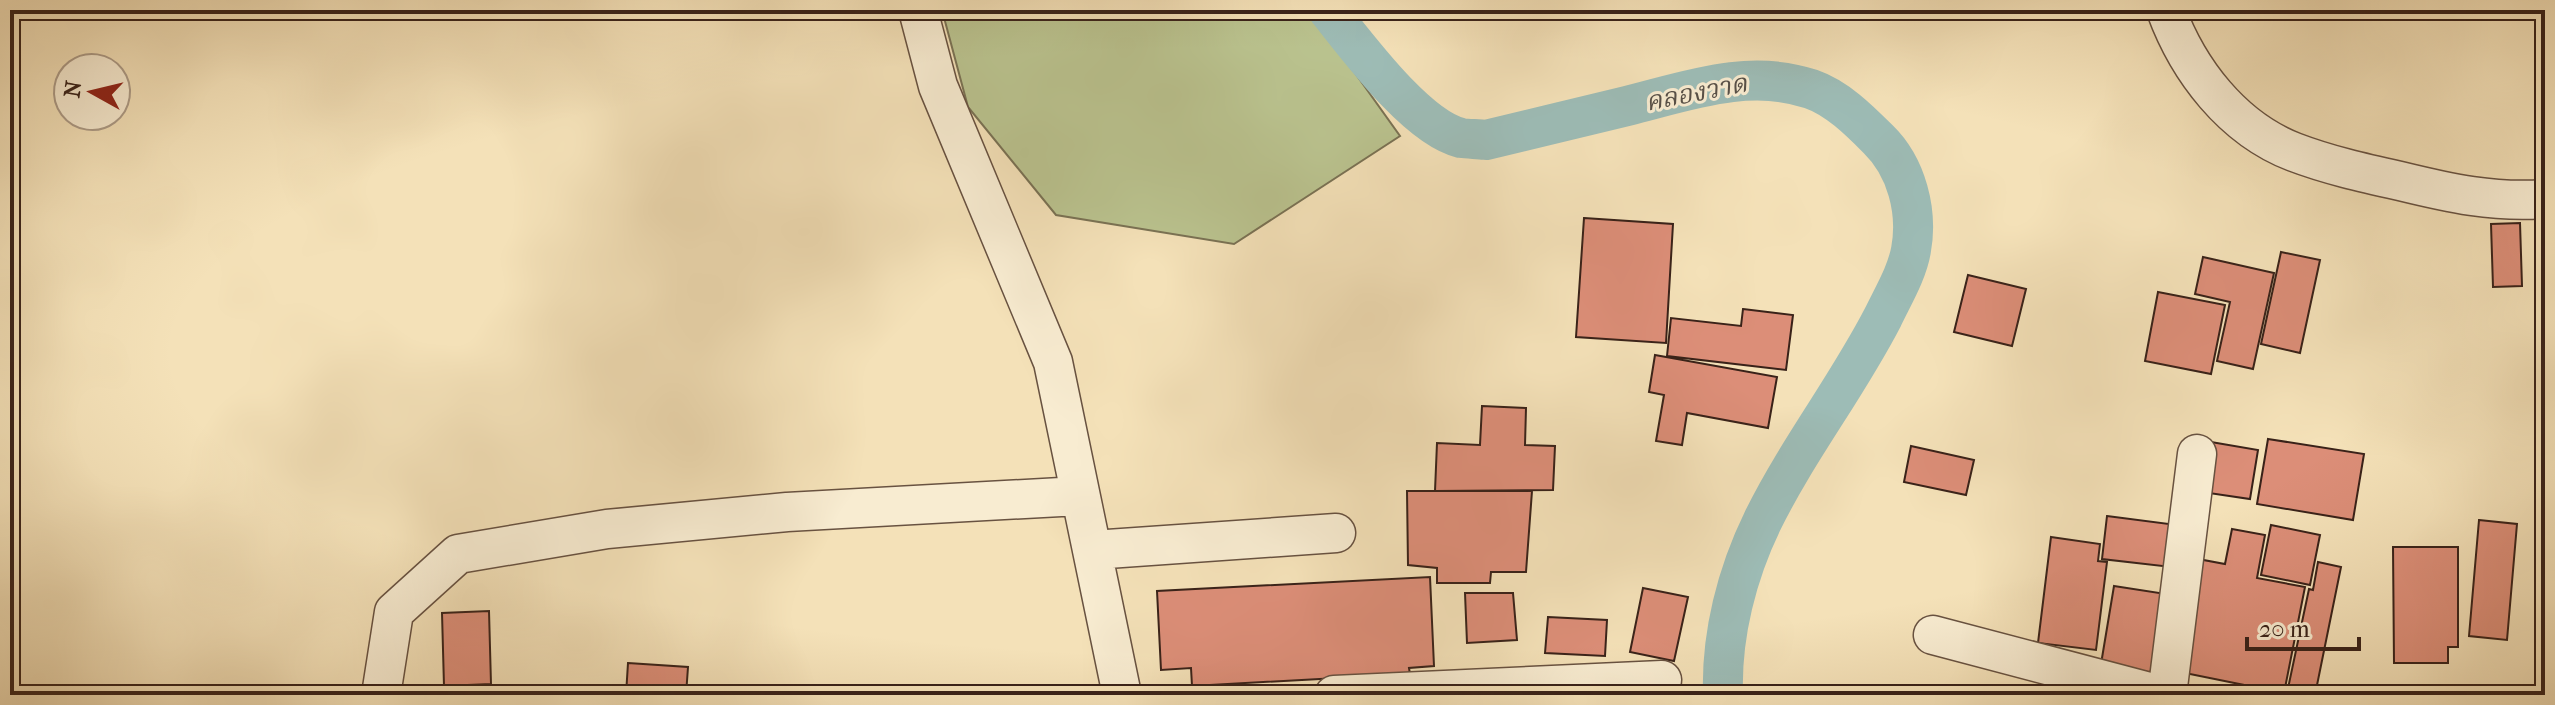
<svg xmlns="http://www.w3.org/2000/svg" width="2555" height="705" font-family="'IM FELL French Canon','Noto Serif Thai',serif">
	<rect width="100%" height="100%" fill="#f4e1b8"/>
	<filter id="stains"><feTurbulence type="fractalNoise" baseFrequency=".0025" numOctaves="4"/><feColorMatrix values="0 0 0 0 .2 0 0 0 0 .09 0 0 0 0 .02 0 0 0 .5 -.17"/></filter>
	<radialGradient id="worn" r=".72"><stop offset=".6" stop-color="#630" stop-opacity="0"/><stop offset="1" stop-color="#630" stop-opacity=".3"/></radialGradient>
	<path fill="#bac38f" stroke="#7a7254" stroke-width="2" d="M942 10H1310L1400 136 1234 244 1056 215 968 107Z"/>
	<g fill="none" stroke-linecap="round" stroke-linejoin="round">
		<path stroke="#9dbcb6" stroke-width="40" d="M1328 10C1357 46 1416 127 1461 138 1469 139 1478 139 1486 140 1533 129 1580 117 1627 106 1687 91 1749 68 1811 89 1837 98 1859 120 1878 139 1907 167 1918 212 1911 250 1907 273 1893 296 1883 317 1847 387 1798 449 1763 520 1737 573 1721 635 1723 695"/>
	</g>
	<path fill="#dc8e78" stroke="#392219" stroke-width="2" d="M1584 218 1673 224 1666 343 1576 337Z
		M2520 223 2522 286 2493 287 2491 224Z
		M2281 252 2320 260 2300 353 2261 344Z
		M2203 257 2274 273 2253 369 2217 361 2230 302 2195 294Z
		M1968 275 2026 289 2012 346 1954 332Z
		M2158 292 2225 305 2211 374 2145 361Z
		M1743 309 1793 315 1786 370 1667 356 1671 318 1741 326Z
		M1655 355 1777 377 1768 428 1687 413 1682 445 1656 441 1664 395 1649 392Z
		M1482 406 1526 408 1525 445 1555 446 1553 490 1435 491 1437 443 1480 445Z
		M2268 439 2364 454 2353 520 2257 504Z
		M2211 442 2258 450 2250 499 2202 492Z
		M1911 446 1974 460 1966 495 1904 482Z
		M1407 491H1532L1526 572H1491L1490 583H1437V568L1408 565Z
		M2107 516 2177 525 2171 567 2102 559Z
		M2479 520 2517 524 2507 640 2469 636Z
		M2271 525 2320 535 2310 585 2261 575Z
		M2232 529 2265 535 2257 578 2305 587 2284 693 2175 671 2198 559 2225 564Z
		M2051 537 2100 544 2098 561 2107 562 2096 650 2038 643Z
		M2393 547H2458V647H2448V663H2394Z
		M2545 555V669H2541L2535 556Z
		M2318 562 2341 567 2315 695H2295L2287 693 2309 589 2313 590Z
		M1430 577 1434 666 1409 668 1410 674 1192 686 1191 668 1161 670 1157 591Z
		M2114 586 2166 594 2153 673 2101 664Z
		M1643 588 1688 597 1674 661 1630 652Z
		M1465 593H1513L1517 640 1467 643Z
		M489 611 491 684 444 686 442 613Z
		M1548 617 1607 620 1605 656 1545 653Z
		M628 663 688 667 686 695H626Z"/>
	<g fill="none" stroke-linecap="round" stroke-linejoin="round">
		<g stroke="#685241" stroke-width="41">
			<path id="minor" d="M918 10 938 86 1053 362 1122 695
				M2166 10C2188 70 2232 128 2294 152 2328 165 2364 173 2400 181 2449 193 2494 203 2545 199
				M1093 550 1336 533
				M1933 635 2161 695
				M381 695 394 612 458 554 607 529 787 512 1079 496
				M1334 695 1662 680
				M2167 695 2197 454"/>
		</g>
		<use href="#minor" stroke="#f8ecd1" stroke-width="38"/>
	</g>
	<g text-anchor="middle" stroke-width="6" stroke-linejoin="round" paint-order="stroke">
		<g font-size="26" font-style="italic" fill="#575048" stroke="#f8ecd1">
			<text transform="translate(1696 92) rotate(-11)" y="9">คลองวาด</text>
		</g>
	</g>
	<rect width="2555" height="705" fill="none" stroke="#f4e1b8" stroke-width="40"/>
	<rect x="12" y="12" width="2531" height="681" fill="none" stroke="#392219" stroke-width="4"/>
	<rect x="20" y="20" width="2515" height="665" fill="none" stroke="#392219" stroke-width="2"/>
	<g transform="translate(92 92) rotate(278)"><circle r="38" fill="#f8ecd1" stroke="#ac9b87" stroke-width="2"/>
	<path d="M0-6L14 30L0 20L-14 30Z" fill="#8f2418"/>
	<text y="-12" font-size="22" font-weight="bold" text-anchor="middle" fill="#392219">N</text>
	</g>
	<path d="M2247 637v12h112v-12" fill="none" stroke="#392219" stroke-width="4"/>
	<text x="2259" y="637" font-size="24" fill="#392219" stroke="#f8ecd1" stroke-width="6" paint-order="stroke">20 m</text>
	<rect width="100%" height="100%" filter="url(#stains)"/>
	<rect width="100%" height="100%" fill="url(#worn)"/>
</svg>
